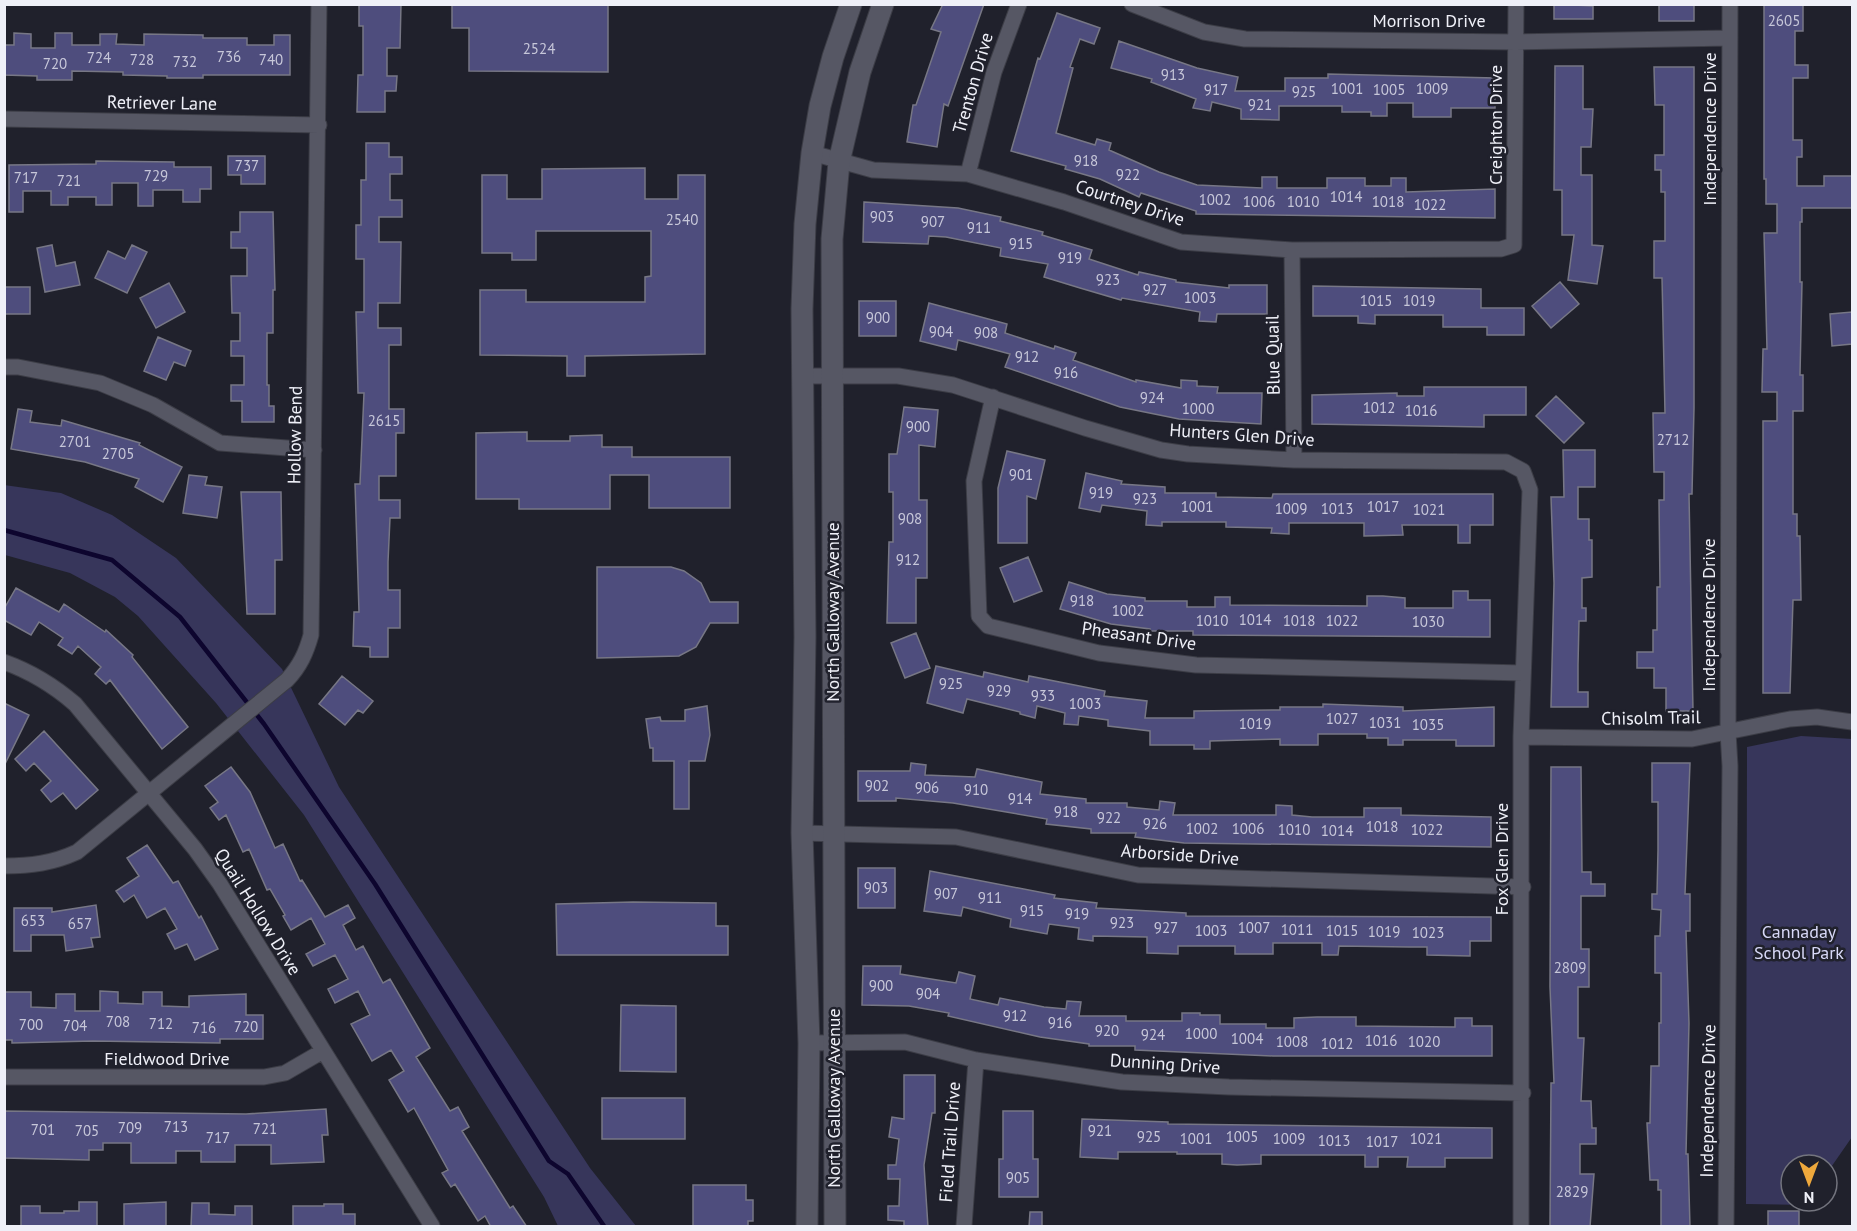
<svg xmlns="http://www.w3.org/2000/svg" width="1857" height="1231" font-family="'PT Sans',sans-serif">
	<rect width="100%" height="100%" fill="#20212c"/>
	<path fill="#37365b" d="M4 485 61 493 112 515 176 558 282 669 339 787 590 1168 636 1226H558L544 1197 304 815 216 703 138 616 115 597 70 573 5 555Z
		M1801 736 1852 739V1137L1827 1173V1165H1791V1201H1807L1805 1205 1746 1204 1747 747Z"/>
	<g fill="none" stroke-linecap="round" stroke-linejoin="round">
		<path stroke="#0d052e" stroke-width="4.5" d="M4 530 112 560 180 617 264 724 375 884 549 1161 568 1174 604 1226"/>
	</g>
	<path fill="#4e4d7d" stroke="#777785" stroke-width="1.5" d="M359 4H401L400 48H387V76H397L396 91H385V112H357L358 75H363V26H359Z
		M452 4H608V72L469 71V28H452Z
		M943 4H984L948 106 944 104 937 147 907 142 913 105H916L941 32 931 29Z
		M1554 4 1593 6V19H1554Z
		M1659 4H1694V21H1659Z
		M1764 4H1803V31H1795V65H1808V78H1793V140H1802V157H1797V186H1824V176H1852V208H1802V222H1800V282H1802L1800 375H1803V411H1793V514H1797V536H1800L1801 600H1793L1790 693H1763V421H1777V392H1762L1763 349H1767L1764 233H1777V204H1766V179H1764Z
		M1057 13 1100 28 1094 44 1080 39 1070 67 1073 68 1056 133 1095 145 1097 139 1111 143 1109 150 1159 172 1197 185 1262 188V177H1277V188H1327V178H1365V186H1391V178H1406V192L1495 189V218L1196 214V211L1141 193 1139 197 1100 179 1065 169 1066 166 1011 151 1038 58 1040 59Z
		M14 33 31 34V48H55V33H72V45H100V34H117L116 44 144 45V34L203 35V38H247V45H274V35H290V75H203V78H167V76L123 75V72L72 71V80H37V76L4 75V45H14Z
		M1119 41 1197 68 1238 77 1235 91H1285V78H1328V74L1495 78V108H1451V117H1413V103H1387V116H1371V112H1342V106H1279V120L1241 119V109L1212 102 1210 111 1193 108 1196 99 1151 82 1152 79 1111 68Z
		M1555 66H1583V109H1593L1591 147H1581V175H1592V245L1603 246 1597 284 1568 280 1574 235H1562V190H1554Z
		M1654 67H1694V408L1692 494H1689L1693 711H1666V688H1654V668H1637V652H1653V630H1657V587H1660L1659 500H1664V472H1654L1653 413H1665L1662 278H1654V241H1665V192H1661V170H1655V155H1664V105H1655Z
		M366 143H389V157H402V174H390V200H402V217H379V242H401L400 303H378V328H401V345H389V409H404V433H396V476H379V500H400V518H390L388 562V590H400V628H388V657H370V647L353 646 354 612H359L355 484H360L364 393H358L356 312H364V259H356V225H361V180H366Z
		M228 156H265V184H241V175H228Z
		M96 161 174 162V167H211V189H200V202H183V190H153V206H138V183H112V205H96V197H68V205H51V191H23V212H9V165L96 164Z
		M645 168V199H678V175H705V354L585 356V376H567V356L480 355V290H526V302H645V277L651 276V231H536V260H512V253H482V175H507V199H542V169Z
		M864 202 958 208 1001 217 1000 221 1043 232 1042 235 1092 250 1089 259 1138 275 1139 272 1176 280V282L1229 288V285H1267V314H1217L1216 322 1199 321 1200 312 1122 298 1121 300 1080 288 1044 277 1048 264 1000 256 1001 248 946 237 929 236 928 244 863 242Z
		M240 212H273L275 290H273V333H267V385H269V406H274V422H242V401H231V385H244V356H231V341H240V313H232L231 276H247V248H231V232H240Z
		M52 245 56 266 75 262 80 285 45 292 37 248Z
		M132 245 147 252 127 293 95 278 108 251 125 259Z
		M1560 282 1579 304 1551 328 1532 306Z
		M169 283 185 312 156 328 140 298Z
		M1313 286 1481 289V308H1524V335H1487V327H1443V315H1375V324L1358 323V316H1313Z
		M4 287H30V314H4Z
		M859 301H896V336H859Z
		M929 303 1007 324 1005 333 1054 349 1055 346 1076 353 1073 360 1136 382V380L1181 388V380L1197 381V386L1218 387 1217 393H1262L1261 424 1179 419 1120 407 1005 367 1010 354 958 340 956 350 920 341Z
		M1852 312V344L1832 346 1830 314Z
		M158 337 191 351 185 366 174 362 166 380 144 371Z
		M1424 387H1526V415H1484V427L1312 424V395L1397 393V396H1424Z
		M1556 396 1584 423 1564 443 1536 416Z
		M904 407 938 410 935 447 919 445V500H927V578H916V623H887L889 542H893V492H889V454H897Z
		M18 409 32 411 30 422 61 426 62 420 140 443 139 445 182 467 163 502 135 487 139 479 85 462 11 449Z
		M527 432V441H570V436L602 435V447H632V457H730V508H649V475H610V509H519V499H476V433Z
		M1563 450H1595V487H1578V519H1589V540H1592V577L1582 578V608H1586V621H1579L1578 665V692H1588V707H1551L1554 583 1551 497H1564Z
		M1007 451 1045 460 1036 499 1027 496V543H998V488Z
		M1086 473 1122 481 1121 484 1165 487V493H1216V497L1272 498 1273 494H1493V525H1470V543H1458V525H1402L1403 535 1364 536V523H1289V534L1271 533 1272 528 1226 527V522H1162V526L1146 525 1147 511 1102 505 1100 512 1079 508Z
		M189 475 207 477 205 485 222 487 217 518 183 513Z
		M241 492H281L282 560H275V614H247Z
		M1028 557 1042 591 1014 602 1000 568Z
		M597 567H671L684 571 701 583 710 602H738V623H710L696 647 679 656 597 658Z
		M1069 582 1107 594 1145 598V601H1187V607H1215V597H1230V605L1367 606V596H1383L1405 598V608H1453V591H1468V600H1490V637L1193 635V631H1150V629L1111 624 1060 609Z
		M16 588 59 612 64 604 105 632 106 630 133 655 132 657 188 727 162 749 110 680 106 684 95 674 101 667 78 646 72 654 58 645 63 638 39 622 31 635 4 620V609Z
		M916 633 930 668 905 678 891 643Z
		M936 666 983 677 984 672 1028 682 1029 676 1105 691 1104 696 1147 701 1145 718H1194V711L1280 710V707H1323V704L1403 707V711L1494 707V746H1456V740H1403V745H1388V738H1367V734H1318V745H1280V739L1210 741V749H1194V745H1150V731L1108 726V720L1079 716 1078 725 1064 724 1065 713 1037 706 1035 718 1020 714V712L967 699 963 713 927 703Z
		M342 676 373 701 363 713 358 710 345 725 319 704Z
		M4 703 29 715 4 766Z
		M707 706 710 735 705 761H689V809H674V761H653V748H650L646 719 660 717 661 721H685V710Z
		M44 731 98 790 76 809 63 793 51 802 41 790 51 781 34 763 26 771 15 759Z
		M911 763 926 765 925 775 975 777 977 769 1042 782 1040 794 1086 799V803H1127V807L1159 810 1160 801 1175 803 1173 815H1276V805L1292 806V815L1312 817H1364V808H1401V815L1491 817V847L1184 843 1135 837 1136 833H1091V829L1046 824 1047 819 953 803 896 798V801H858V771H910Z
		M1652 763H1690L1685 894H1690V931H1686L1689 1023 1686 1154H1688L1690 1227H1661V1190H1658V1180H1650L1647 1123H1650L1651 1066H1659V1023H1661V973H1655V936H1660L1661 910 1652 909V894H1657L1658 850V802H1652Z
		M231 767 250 792 275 848 283 844 300 881 302 880 325 917 348 905 355 918 343 925 356 950 363 946 383 983 390 979 430 1048 416 1057 450 1111 458 1107 469 1127 462 1131 510 1208 513 1206 527 1227H491L485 1216 478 1221 455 1184 451 1187 442 1173 448 1170 414 1108 408 1112 389 1080 404 1071 391 1050 372 1061 351 1024 370 1015 358 991 335 1003 328 989 348 979 335 955 313 966 306 954 325 944 311 918 291 930 283 916 285 915 270 889 267 890 249 849 243 852 226 815 219 820 210 808 218 802 205 786Z
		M1551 767H1581L1582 872H1591V884H1605V896H1581V949H1589V987H1578V1038H1584L1581 1101H1591L1592 1128H1596V1144H1580V1174H1594L1590 1227H1550L1551 1083H1554L1550 987Z
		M147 845 173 883 178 881 199 918 201 916 218 949 195 960 187 944 175 949 167 934 177 929 165 908 147 918 134 895 124 902 116 891 139 876 127 858Z
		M858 868H895V908H858Z
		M930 871 1055 895 1054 898 1097 903 1096 908 1186 913V916L1491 917V941H1470V956L1427 955V947H1409L1339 946 1338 955H1322V943H1273V954H1235V946H1178V954L1147 953V937L1093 936V941L1078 939 1079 928 1049 924 1047 934 1010 927 1011 919 963 907 961 916 924 911Z
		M633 902 716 903V926H728V955H557L556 904Z
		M96 905 100 937 91 938 93 947 66 951 64 935H31V951H14V908H52V912Z
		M863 966H901L900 974 956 983 959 972 975 976 970 999 998 1005 1000 998 1044 1007 1066 1009 1067 1001 1081 1002 1079 1016H1126V1021H1182V1013H1200V1015H1220V1024H1266V1028H1294V1018L1317 1017H1356V1026L1455 1027V1018H1472V1026H1492V1056H1273L1135 1050V1046H1089V1044L1040 1037 948 1016 949 1013 909 1006 862 1005Z
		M100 991 118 992V1003L143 1004V992H162V1006L189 1007V996L246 994V1015H263V1039H220V1043L93 1041 12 1043V1040H4V992H31V1007L56 1008V994H75V1011H100Z
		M621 1005 676 1006V1072L620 1071Z
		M904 1075H935V1113H932L924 1165 928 1227H904V1221L888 1220V1206H899L900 1179H888V1165H896L899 1139 889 1137 892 1117 904 1119Z
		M602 1098H685V1139H602Z
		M326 1109 328 1135H322L324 1162 271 1164V1145H235V1162H201V1151H176V1163H131V1143H103V1150H89V1160L4 1158V1111L246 1114Z
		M1003 1111H1033V1159H1038V1197H999V1159H1003Z
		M1082 1119 1168 1122V1124L1492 1128V1158H1445V1167H1407L1408 1157H1378V1167H1365V1155H1261V1164L1237 1165 1222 1164V1154H1177V1152H1118V1159L1080 1157Z
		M693 1185H746V1200H753V1221H748V1227H693Z
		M79 1202H97V1227H21V1206H40V1213H64V1211H79Z
		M166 1202V1227H124V1204Z
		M192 1203H209V1214L235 1215V1206H252V1227H191Z
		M324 1204H343V1214H355V1227H293V1206H324Z
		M1768 1211H1799V1227H1768Z
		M1030 1212H1042V1227H1029Z"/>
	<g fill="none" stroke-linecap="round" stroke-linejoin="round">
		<g stroke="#3c3d46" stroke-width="17">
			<path id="street" d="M1132 4 1204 32 1245 39 1516 42 1730 38
				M4 119 319 125
				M812 153 873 170 968 174 1064 202 1181 242 1292 250 1501 249 1514 245 1516 4
				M968 174 994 72 1019 4
				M1292 250 1294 460
				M4 367H18L100 383 153 405 220 443 314 450
				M802 376H898L953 385 1085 428 1161 450 1188 454 1294 460 1506 462 1523 471 1530 490 1521 737V1226
				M993 397 974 481 979 616 988 626 1099 653 1196 665 1523 673
				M4 662C32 672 53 685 75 704L195 849 220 884 432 1226
				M1521 737 1692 739 1790 719 1817 717 1852 722
				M802 833 956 837 1138 875 1523 887
				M4 866C31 866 53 863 77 852L287 680C300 666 306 653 311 635L319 4
				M809 1043 905 1042 976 1060 1122 1082 1229 1087 1523 1093
				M4 1077H264L285 1073 323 1051
				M964 1226 976 1060
				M1726 1226 1730 766 1728 732 1730 4"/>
		</g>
		<g stroke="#3c3d46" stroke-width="23">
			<path id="secondary" d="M807 1226 809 1043 802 833 805 637 802 309 805 224 812 153 820 106 833 57 851 4
				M835 1226 832 239 839 162 860 72 883 4"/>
		</g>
		<use href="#street" stroke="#565764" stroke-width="15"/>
		<use href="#secondary" stroke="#565764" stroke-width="21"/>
	</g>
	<g text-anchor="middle" stroke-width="5" stroke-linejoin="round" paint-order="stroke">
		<g font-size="15" fill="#c7c7d9">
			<text x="1784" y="26">2605</text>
			<text x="539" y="54">2524</text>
			<text x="229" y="62">736</text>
			<text x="99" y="63">724</text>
			<text x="142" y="65">728</text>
			<text x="271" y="65">740</text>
			<text x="185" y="67">732</text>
			<text x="55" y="69">720</text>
			<text x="1173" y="80">913</text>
			<text x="1347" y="94">1001</text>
			<text x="1432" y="94">1009</text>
			<text x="1216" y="95">917</text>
			<text x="1389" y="95">1005</text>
			<text x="1304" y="97">925</text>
			<text x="1260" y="110">921</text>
			<text x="1086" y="166">918</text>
			<text x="247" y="171">737</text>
			<text x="1128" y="180">922</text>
			<text x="156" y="181">729</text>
			<text x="26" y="183">717</text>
			<text x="69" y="186">721</text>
			<text x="1346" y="202">1014</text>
			<text x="1215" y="205">1002</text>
			<text x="1259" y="207">1006</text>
			<text x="1303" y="207">1010</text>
			<text x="1388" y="207">1018</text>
			<text x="1430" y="210">1022</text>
			<text x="882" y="222">903</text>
			<text x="682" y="225">2540</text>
			<text x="933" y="227">907</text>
			<text x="979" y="233">911</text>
			<text x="1021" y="249">915</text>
			<text x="1070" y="263">919</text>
			<text x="1108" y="285">923</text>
			<text x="1155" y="295">927</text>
			<text x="1200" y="303">1003</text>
			<text x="1376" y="306">1015</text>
			<text x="1419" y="306">1019</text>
			<text x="878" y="323">900</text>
			<text x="941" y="337">904</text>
			<text x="986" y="338">908</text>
			<text x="1027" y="362">912</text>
			<text x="1066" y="378">916</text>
			<text x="1152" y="403">924</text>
			<text x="1379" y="413">1012</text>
			<text x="1198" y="414">1000</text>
			<text x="1421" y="416">1016</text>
			<text x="384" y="426">2615</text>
			<text x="918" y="432">900</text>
			<text x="1673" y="445">2712</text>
			<text x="75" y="447">2701</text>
			<text x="118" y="459">2705</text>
			<text x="1021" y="480">901</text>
			<text x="1101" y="498">919</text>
			<text x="1145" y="504">923</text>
			<text x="1197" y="512">1001</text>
			<text x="1383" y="512">1017</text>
			<text x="1291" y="514">1009</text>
			<text x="1337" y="514">1013</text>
			<text x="1429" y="515">1021</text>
			<text x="910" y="524">908</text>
			<text x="908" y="565">912</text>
			<text x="1082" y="606">918</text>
			<text x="1128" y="616">1002</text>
			<text x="1255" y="625">1014</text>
			<text x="1212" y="626">1010</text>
			<text x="1299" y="626">1018</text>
			<text x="1342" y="626">1022</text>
			<text x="1428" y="627">1030</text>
			<text x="951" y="689">925</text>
			<text x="999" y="696">929</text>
			<text x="1043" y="701">933</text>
			<text x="1085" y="709">1003</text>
			<text x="1342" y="724">1027</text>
			<text x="1385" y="728">1031</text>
			<text x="1255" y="729">1019</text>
			<text x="1428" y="730">1035</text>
			<text x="877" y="791">902</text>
			<text x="927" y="793">906</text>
			<text x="976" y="795">910</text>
			<text x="1020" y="804">914</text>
			<text x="1066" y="817">918</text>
			<text x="1109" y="823">922</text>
			<text x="1155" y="829">926</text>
			<text x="1382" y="832">1018</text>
			<text x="1202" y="834">1002</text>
			<text x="1248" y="834">1006</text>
			<text x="1294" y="835">1010</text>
			<text x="1427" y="835">1022</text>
			<text x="1337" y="836">1014</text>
			<text x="876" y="893">903</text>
			<text x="946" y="899">907</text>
			<text x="990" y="903">911</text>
			<text x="1032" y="916">915</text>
			<text x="1077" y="919">919</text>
			<text x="33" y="926">653</text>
			<text x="1122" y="928">923</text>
			<text x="80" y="929">657</text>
			<text x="1166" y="933">927</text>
			<text x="1254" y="933">1007</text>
			<text x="1297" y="935">1011</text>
			<text x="1211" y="936">1003</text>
			<text x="1342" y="936">1015</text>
			<text x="1384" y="937">1019</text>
			<text x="1428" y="938">1023</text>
			<text x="1570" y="973">2809</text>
			<text x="881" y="991">900</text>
			<text x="928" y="999">904</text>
			<text x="1015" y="1021">912</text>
			<text x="118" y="1027">708</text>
			<text x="1060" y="1028">916</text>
			<text x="161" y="1029">712</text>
			<text x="31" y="1030">700</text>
			<text x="75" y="1031">704</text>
			<text x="246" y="1032">720</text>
			<text x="204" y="1033">716</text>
			<text x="1107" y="1036">920</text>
			<text x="1201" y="1039">1000</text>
			<text x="1153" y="1040">924</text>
			<text x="1247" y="1044">1004</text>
			<text x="1381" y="1046">1016</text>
			<text x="1292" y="1047">1008</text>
			<text x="1424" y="1047">1020</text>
			<text x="1337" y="1049">1012</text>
			<text x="176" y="1132">713</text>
			<text x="130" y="1133">709</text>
			<text x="265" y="1134">721</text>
			<text x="43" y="1135">701</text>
			<text x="87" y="1136">705</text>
			<text x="1100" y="1136">921</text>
			<text x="1149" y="1142">925</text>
			<text x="1242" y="1142">1005</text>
			<text x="218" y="1143">717</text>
			<text x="1196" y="1144">1001</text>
			<text x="1289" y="1144">1009</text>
			<text x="1426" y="1144">1021</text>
			<text x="1334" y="1146">1013</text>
			<text x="1382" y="1147">1017</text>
			<text x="1018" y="1183">905</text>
			<text x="1572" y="1197">2829</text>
		</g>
		<g font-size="18" fill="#eff0f8" stroke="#20212c">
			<text x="1429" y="27">Morrison Drive</text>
			<text transform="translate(973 83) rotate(-74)" y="6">Trenton Drive</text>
			<text transform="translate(162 103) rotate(1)" y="6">Retriever Lane</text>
			<text transform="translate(1496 125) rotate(-90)" y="6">Creighton Drive</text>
			<text transform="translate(1710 129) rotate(-90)" y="6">Independence Drive</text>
			<text transform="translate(1130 203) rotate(18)" y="6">Courtney Drive</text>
			<text transform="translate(1273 355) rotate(-91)" y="6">Blue Quail</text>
			<text transform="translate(295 435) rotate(-89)" y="6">Hollow Bend</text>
			<text transform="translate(1242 435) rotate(4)" y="6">Hunters Glen Drive</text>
			<text transform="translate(833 612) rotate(-90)" y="6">North Galloway Avenue</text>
			<text transform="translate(1709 615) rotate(-90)" y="6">Independence Drive</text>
			<text transform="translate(1139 636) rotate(8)" y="6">Pheasant Drive</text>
			<text transform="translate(1651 718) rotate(-1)" y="6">Chisolm Trail</text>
			<text transform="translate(1180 855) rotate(4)" y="6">Arborside Drive</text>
			<text transform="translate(1502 859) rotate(-90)" y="6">Fox Glen Drive</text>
			<text transform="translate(258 912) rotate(58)" y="6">Quail Hollow Drive</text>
			<text x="167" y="1065">Fieldwood Drive</text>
			<text transform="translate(1165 1064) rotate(4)" y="6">Dunning Drive</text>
			<text transform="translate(834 1098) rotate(-90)" y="6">North Galloway Avenue</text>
			<text transform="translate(1708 1101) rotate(-89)" y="6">Independence Drive</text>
			<text transform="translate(950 1142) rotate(-86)" y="6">Field Trail Drive</text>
		</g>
		<g font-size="18" fill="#d8d9f8" stroke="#20212c">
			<text x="1799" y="938">Cannaday<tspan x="1799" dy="21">School Park</tspan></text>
		</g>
	</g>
	<rect width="1857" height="1231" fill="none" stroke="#eff0f8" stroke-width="12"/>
	<g transform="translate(1809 1183) rotate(180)"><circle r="28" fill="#20212c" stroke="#73747e" stroke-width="1.5"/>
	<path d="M0-4.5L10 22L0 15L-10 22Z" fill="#eea83c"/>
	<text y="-9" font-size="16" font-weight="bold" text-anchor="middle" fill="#eff0f8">N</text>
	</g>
</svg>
